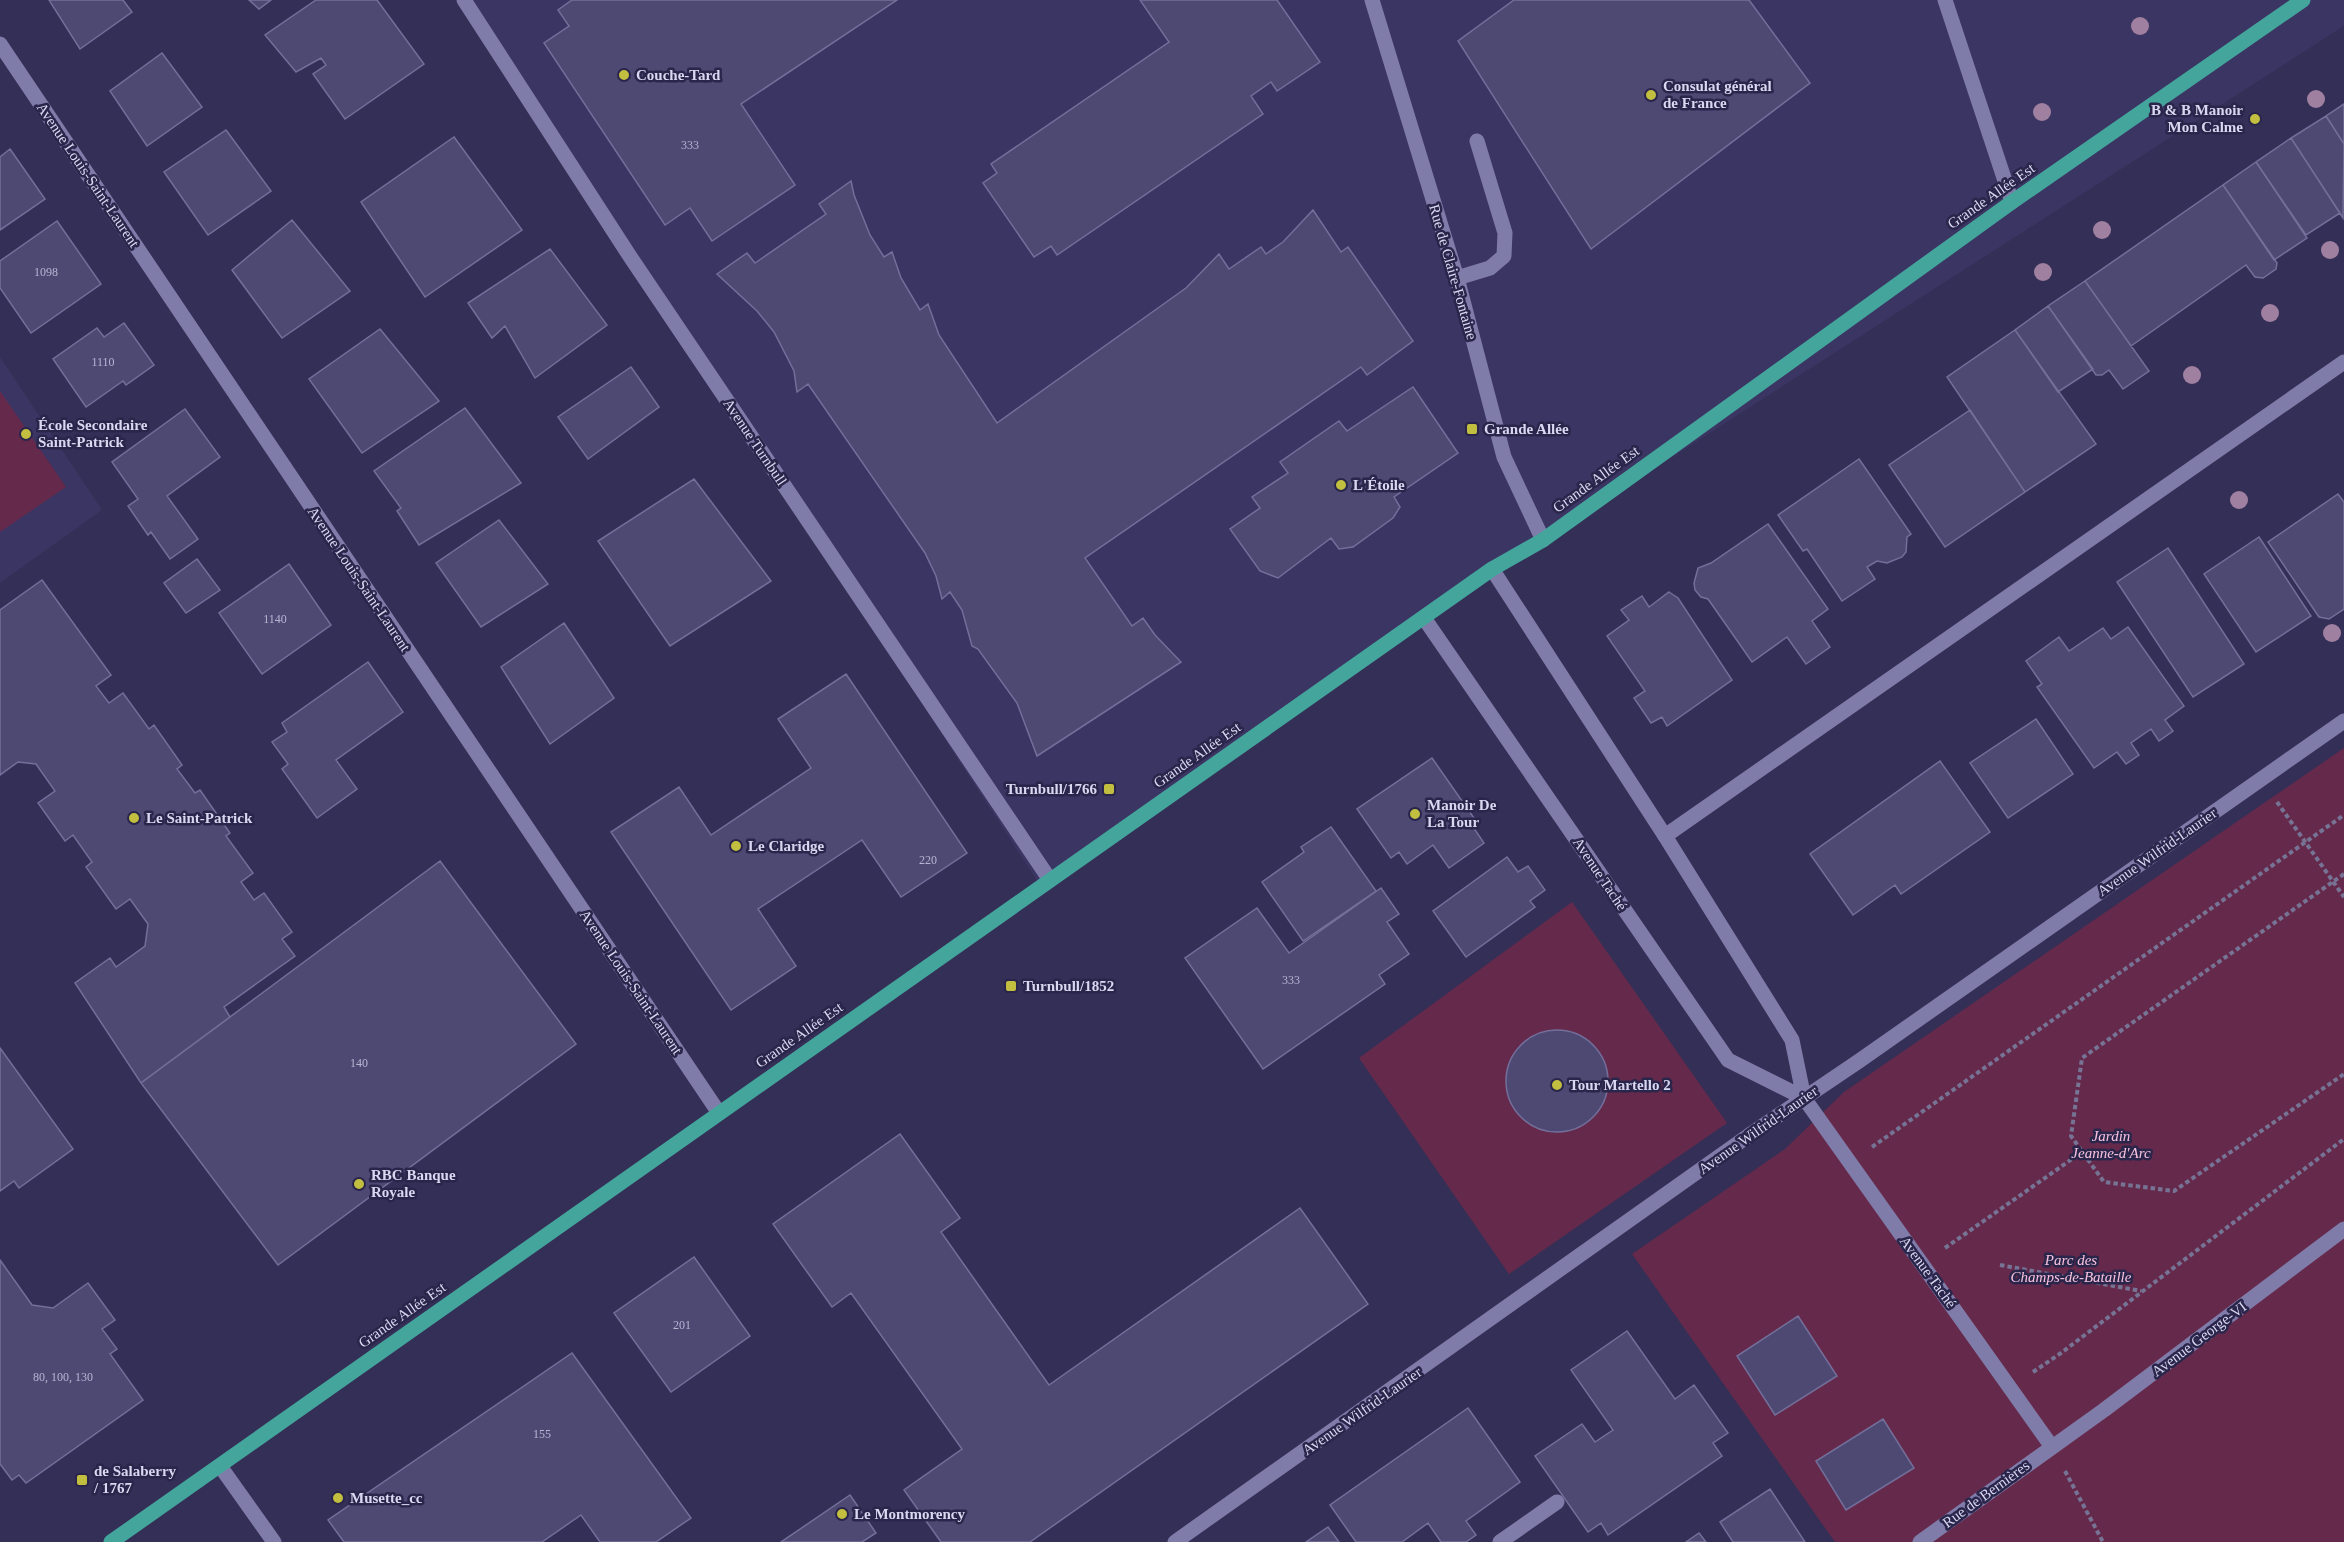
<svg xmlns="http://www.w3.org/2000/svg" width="2344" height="1542" font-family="'Times New Roman',serif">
	<rect width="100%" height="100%" fill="#342f56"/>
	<path fill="#3b3563" d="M464 0H2344V26L1543 540 1043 890Z
		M0 357 102 510 0 583Z"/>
	<path fill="#652a4b" d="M0 391 66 487 0 532Z
		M2344 748V1542H1835L1632 1254 1785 1149 1844 1092Z
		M1572 902 1727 1123 1509 1274 1359 1058Z"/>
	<path fill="#4e4973" stroke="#736f9b" stroke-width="1.5" d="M49 0H123L132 12 80 49Z
		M249 0H271L259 9Z
		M316 0H377L424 64 345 119 313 74 326 65 321 58 296 72 265 35Z
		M572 0H897L741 104 795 185 712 241 690 208 665 225 544 43 569 26 558 10Z
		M1140 0H1277L1320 62 1277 91 1271 82 1251 96 1263 114 1057 255 1051 246 1034 257 983 183 997 173 991 164 1169 42Z
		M1514 0H1749L1810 83 1591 249 1458 41Z
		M162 53 202 107 147 146 110 91Z
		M2344 104V144L2326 116Z
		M2326 116 2344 144 2343 218 2291 138Z
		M226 130 271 191 208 235 164 172Z
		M454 137 522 230 425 297 361 202Z
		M2291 138 2340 213 2306 235 2256 162Z
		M10 149 45 199 0 230V157Z
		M2256 162 2307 238 2274 260 2223 185Z
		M851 181 854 195 870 235 884 257 892 252 901 278 920 310 928 304 939 335 997 423 1186 288 1219 254 1229 269 1261 247 1266 254 1283 242 1313 210 1341 252 1348 247 1413 341 1367 375 1361 367 1085 558 1132 626 1143 618 1155 635 1181 662 1037 756 1017 703 978 649 972 646 962 610 950 592 942 599 936 576 925 553 808 384 797 392 794 371 774 332 757 311 717 274 747 253 755 263 826 214 819 204Z
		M2223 185 2277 263 2276 269 2263 278 2255 277 2246 265 2131 346 2085 281Z
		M292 220 350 291 282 338 232 270Z
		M57 221 101 284 31 333 0 288V261Z
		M550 249 607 325 535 378 505 326 492 338 468 303Z
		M2085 281 2149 371 2123 389 2109 370 2102 375H2096L2048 306Z
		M2048 306 2093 369 2058 392 2015 330Z
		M124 323 154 365 126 385 123 381 86 407 53 359 97 328 104 337Z
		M380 329 439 401 362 453 309 379Z
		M2015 330 2096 444 2025 492 1947 377Z
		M631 367 659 407 588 459 558 417Z
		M1413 387 1458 453 1394 497 1400 507 1393 518 1353 547 1339 549 1331 538 1278 578 1260 571 1230 529 1260 508 1252 497 1288 473 1280 462 1339 421 1347 431Z
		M465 408 521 483 419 545 397 511 401 508 374 471Z
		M185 409 220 457 167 496 198 539 170 559 151 532 148 535 128 506 138 499 112 462Z
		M1970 410 2025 492 1945 547 1889 465Z
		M1859 459 1911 534 1907 537 1906 552 1902 557 1887 563 1877 561 1867 567 1875 579 1842 601 1807 549 1803 551 1778 515Z
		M694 479 771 581 670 646 598 541Z
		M2338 494 2344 502V609L2329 619 2319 617 2268 542Z
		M499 520 548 584 481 627 436 563Z
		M1768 524 1828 609 1812 621 1830 647 1806 664 1787 637 1752 662 1708 599 1701 597 1695 590 1694 583 1698 568 1711 563Z
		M2259 537 2311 616 2256 652 2204 574Z
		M2168 548 2244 664 2193 697 2117 582Z
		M197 559 220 590 186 613 164 583Z
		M289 564 331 625 262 674 219 613Z
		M42 580 111 675 96 686 109 703 123 693 149 729 154 725 182 765 177 769 195 793 200 790 230 833 226 836 253 873 241 882 254 900 264 893 292 932 282 939 295 956 224 1007 230 1017 141 1083 75 983 110 958 116 967 145 946 148 924 130 899 116 909 86 867 92 862 73 835 65 841 38 803 55 791 36 764 18 762 0 775V610Z
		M1669 592 1678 598 1732 680 1667 726 1662 717 1651 723 1634 698 1645 691 1607 636 1629 620 1621 610 1642 596 1649 607Z
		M564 623 614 698 550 744 501 667Z
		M2128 627 2184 706 2165 720 2173 731 2159 741 2151 729 2131 743 2139 755 2126 764 2117 752 2094 768 2037 687 2042 684 2026 661 2059 637 2069 651 2103 628 2111 639Z
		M368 662 403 712 336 760 357 789 317 818 282 769 288 764 272 742 287 732 282 723Z
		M846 674 967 853 901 897 862 840 758 909 796 966 731 1010 611 832 679 787 711 835 811 768 778 719Z
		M2036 719 2073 774 2008 818 1970 763Z
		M1432 758 1474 818 1469 821 1484 843 1449 868 1433 845 1407 864 1399 852 1391 858 1357 809Z
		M1940 761 1990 832 1901 894 1895 885 1853 915 1810 854Z
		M1331 827 1376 891 1303 941 1262 882 1304 852 1301 847Z
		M1507 857 1518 872 1528 866 1545 890 1530 901 1535 907 1466 957 1433 911Z
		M440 861 576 1044 278 1265 141 1083Z
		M1381 888 1399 914 1387 922 1409 954 1379 975 1385 984 1263 1069 1185 958 1257 908 1289 953Z
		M1506 1081a51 51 0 1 1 102 0a51 51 0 1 1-102 0Z
		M0 1048 73 1149 19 1188 14 1181 0 1191Z
		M900 1134 960 1218 941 1232 1049 1385 1300 1208 1368 1304 1030 1542H941L904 1490 962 1449 851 1293 832 1307 773 1224Z
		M694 1257 750 1336 671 1392 614 1313Z
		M0 1260 32 1305 53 1308 88 1283 115 1320 102 1329 117 1349 110 1354 143 1400 26 1483 19 1475 12 1480 0 1464Z
		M1798 1316 1837 1376 1775 1415 1737 1356Z
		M1627 1331 1675 1399 1694 1385 1728 1433 1713 1443 1722 1456 1608 1535 1601 1523 1588 1532 1535 1456 1582 1424 1595 1442 1613 1430 1571 1370Z
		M572 1353 691 1518 656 1542H600L581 1515 542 1542H344L328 1520Z
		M1468 1408 1520 1482 1466 1521 1476 1535 1466 1542H1441L1428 1523 1402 1542H1356L1330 1505Z
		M1883 1419 1914 1468 1846 1510 1816 1461Z
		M1770 1489 1805 1542H1733L1720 1522Z
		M850 1495 876 1533 862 1542H781Z
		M1328 1527 1339 1542H1306Z
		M1699 1533 1706 1542H1686Z"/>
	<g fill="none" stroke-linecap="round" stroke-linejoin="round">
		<path stroke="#767394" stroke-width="4" stroke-dasharray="4.5 3" stroke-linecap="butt" d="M2277 802 2344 897
			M2344 874 2082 1058 2071 1136 2104 1182 2174 1191 2344 1074
			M1872 1147 2344 815
			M1945 1248 2082 1152
			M2000 1265 2141 1291
			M2033 1372 2061 1353 2344 1139
			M2065 1471 2103 1542"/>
		<path stroke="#807caa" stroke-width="15" d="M1457 278 1490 268 1504 256 1505 233 1477 141
			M1665 836 2344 362
			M1500 1542 1557 1502"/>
		<path stroke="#807caa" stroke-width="15" d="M464 0 631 258 1050 880
			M1372 0 1457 278 1504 457 1543 540
			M1945 0 2012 202
			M0 44 719 1113
			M1492 569 1665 836 1792 1040 1804 1098 2052 1447
			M1424 618 1728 1060 1804 1098
			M220 1466 274 1542
			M1175 1542 1748 1136 1859 1061 2344 721
			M1920 1542 2104 1410 2344 1229"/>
		<path stroke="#43a59c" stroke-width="15" d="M111 1542 1492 569 1543 540 2012 202 2303 0"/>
	</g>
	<g fill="#a080a0">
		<circle cx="2140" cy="26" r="9"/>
		<circle cx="2316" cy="99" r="9"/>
		<circle cx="2042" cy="112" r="9"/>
		<circle cx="2102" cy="230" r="9"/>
		<circle cx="2330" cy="250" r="9"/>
		<circle cx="2043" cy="272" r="9"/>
		<circle cx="2270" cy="313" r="9"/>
		<circle cx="2192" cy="375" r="9"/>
		<circle cx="2239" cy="500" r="9"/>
		<circle cx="2332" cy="633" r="9"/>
	</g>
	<g fill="#c1be40" stroke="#2a254b" stroke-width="2">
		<circle cx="624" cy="75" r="6"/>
		<circle cx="1651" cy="95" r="6"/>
		<circle cx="2255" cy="119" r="6"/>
		<rect x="1466" y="423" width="12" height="12" rx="3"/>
		<circle cx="26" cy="434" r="6"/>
		<circle cx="1341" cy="485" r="6"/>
		<rect x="1103" y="783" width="12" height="12" rx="3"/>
		<circle cx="1415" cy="814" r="6"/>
		<circle cx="134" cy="818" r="6"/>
		<circle cx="736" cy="846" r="6"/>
		<rect x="1005" y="980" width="12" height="12" rx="3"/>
		<circle cx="1557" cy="1085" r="6"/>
		<circle cx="359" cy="1184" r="6"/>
		<rect x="76" y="1474" width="12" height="12" rx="3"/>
		<circle cx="338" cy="1498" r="6"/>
		<circle cx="842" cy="1514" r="6"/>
	</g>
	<g text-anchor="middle" stroke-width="5" stroke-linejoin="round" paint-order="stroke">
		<g font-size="12" fill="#b6b4d2">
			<text x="690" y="149">333</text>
			<text x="46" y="276">1098</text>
			<text x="103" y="366">1110</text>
			<text x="275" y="623">1140</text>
			<text x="928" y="864">220</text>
			<text x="1291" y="984">333</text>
			<text x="359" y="1067">140</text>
			<text x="682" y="1329">201</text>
			<text x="63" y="1381">80, 100, 130</text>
			<text x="542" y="1438">155</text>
		</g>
		<g font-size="15" font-weight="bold" fill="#d9d8f1" stroke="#2a254b" text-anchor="start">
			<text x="636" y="80">Couche-Tard</text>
			<text x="1663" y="91">Consulat général<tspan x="1663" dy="17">de France</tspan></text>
			<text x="2243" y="115" text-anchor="end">B &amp; B Manoir<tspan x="2243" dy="17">Mon Calme</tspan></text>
			<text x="38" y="430">École Secondaire<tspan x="38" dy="17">Saint-Patrick</tspan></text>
			<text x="1484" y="434">Grande Allée</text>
			<text x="1353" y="490">L'Étoile</text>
			<text x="1097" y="794" text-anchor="end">Turnbull/1766</text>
			<text x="1427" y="810">Manoir De<tspan x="1427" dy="17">La Tour</tspan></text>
			<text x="146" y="823">Le Saint-Patrick</text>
			<text x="748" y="851">Le Claridge</text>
			<text x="1023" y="991">Turnbull/1852</text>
			<text x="1569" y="1090">Tour Martello 2</text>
			<text x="371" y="1180">RBC Banque<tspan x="371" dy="17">Royale</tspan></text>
			<text x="94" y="1476">de Salaberry<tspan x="94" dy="17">/ 1767</tspan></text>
			<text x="350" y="1503">Musette_cc</text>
			<text x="854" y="1519">Le Montmorency</text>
		</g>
		<g font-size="15" fill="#d9d8f1" stroke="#2a254b">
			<text transform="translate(88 175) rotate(56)" y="5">Avenue Louis-Saint-Laurent</text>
			<text transform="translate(1991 196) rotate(-35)" y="5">Grande Allée Est</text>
			<text transform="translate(1453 272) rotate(74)" y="5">Rue de Claire-Fontaine</text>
			<text transform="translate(755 442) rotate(56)" y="5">Avenue Turnbull</text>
			<text transform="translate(1596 479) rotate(-36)" y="5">Grande Allée Est</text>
			<text transform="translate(359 579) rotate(56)" y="5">Avenue Louis-Saint-Laurent</text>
			<text transform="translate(1197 755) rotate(-35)" y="5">Grande Allée Est</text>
			<text transform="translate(2157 852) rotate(-35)" y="5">Avenue Wilfrid-Laurier</text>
			<text transform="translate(1600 874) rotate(56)" y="5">Avenue Taché</text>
			<text transform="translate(631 982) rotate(56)" y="5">Avenue Louis-Saint-Laurent</text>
			<text transform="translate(799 1035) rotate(-35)" y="5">Grande Allée Est</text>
			<text transform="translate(1758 1130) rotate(-35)" y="5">Avenue Wilfrid-Laurier</text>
			<text transform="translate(1928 1272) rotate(54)" y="5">Avenue Taché</text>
			<text transform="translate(402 1315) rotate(-35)" y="5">Grande Allée Est</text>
			<text transform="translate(2199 1339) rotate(-37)" y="5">Avenue George-VI</text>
			<text transform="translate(1362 1411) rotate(-35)" y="5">Avenue Wilfrid-Laurier</text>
			<text transform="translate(1986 1494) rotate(-36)" y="5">Rue de Bernières</text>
		</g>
		<g font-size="15" font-style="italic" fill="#f8c2dc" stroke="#2a254b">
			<text x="2111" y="1141">Jardin<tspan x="2111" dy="17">Jeanne-d'Arc</tspan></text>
			<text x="2071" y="1265">Parc des<tspan x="2071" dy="17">Champs-de-Bataille</tspan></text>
		</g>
	</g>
</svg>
